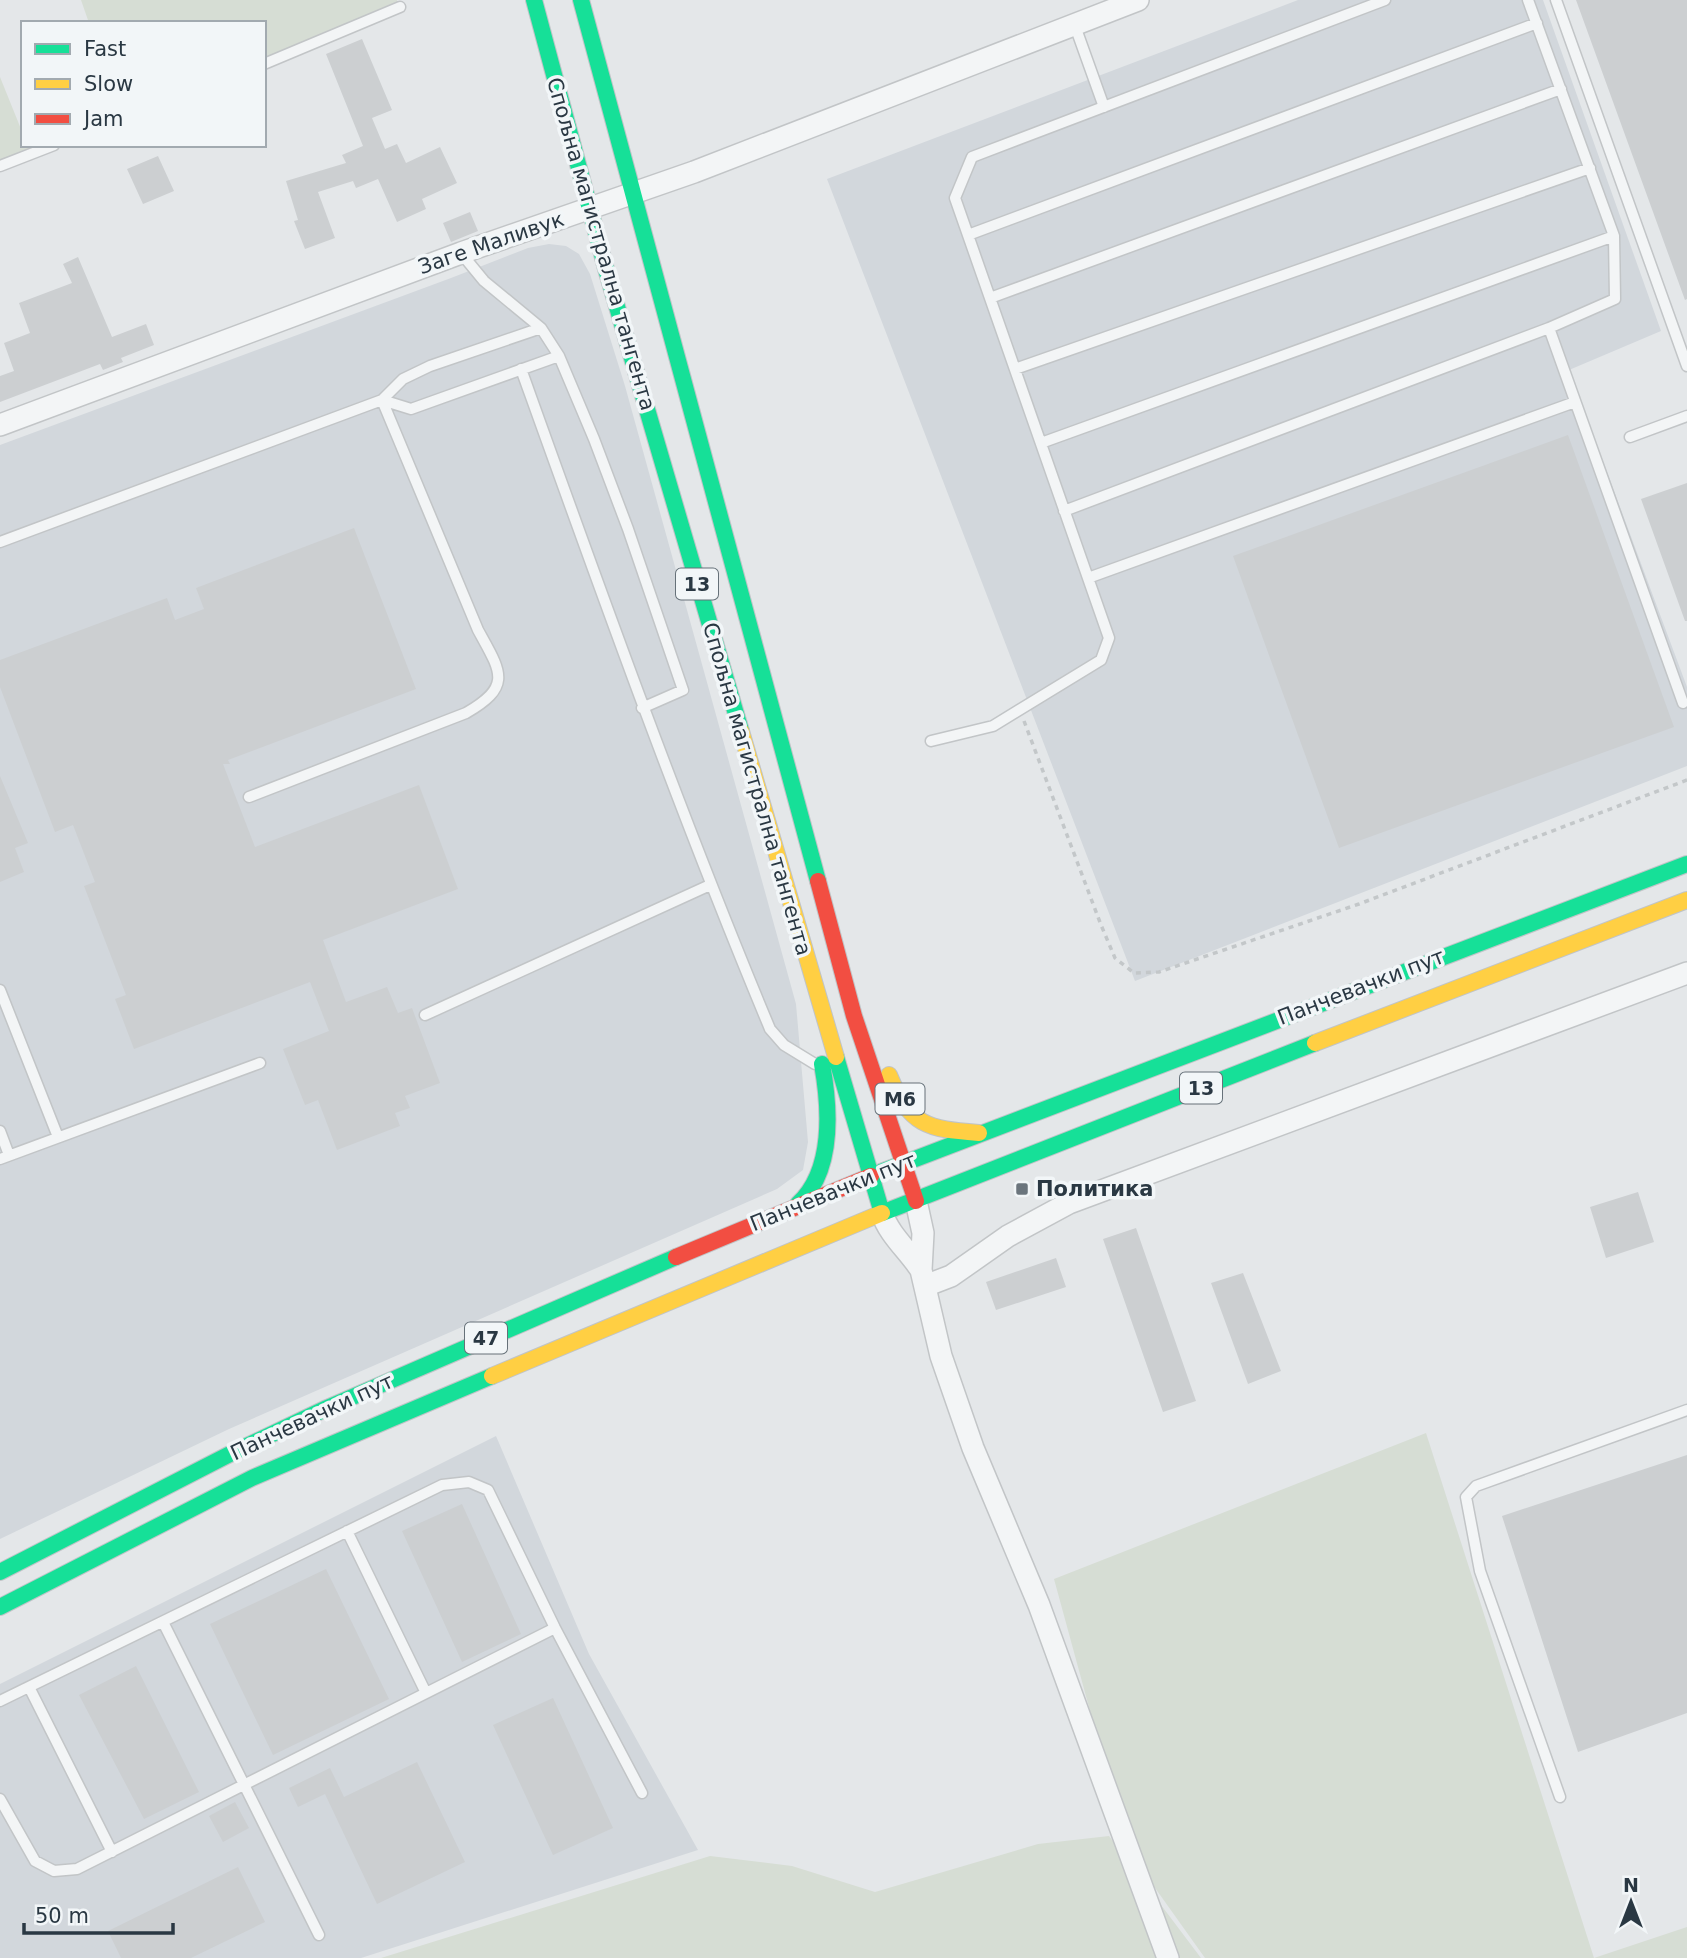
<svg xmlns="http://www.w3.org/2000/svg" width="1687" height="1958" font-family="'DejaVu Sans',sans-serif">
	<rect width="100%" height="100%" fill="#e4e7e9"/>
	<path fill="#d2d7dc" d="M1298 0H1543L1661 331 1569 370 1687 687V766L1135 981 827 179Z
		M549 244 566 246 579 254 590 274 625 386 796 1004 808 1142 803 1170 777 1189 229 1429 0 1539V445L451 278 528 248Z
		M496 1436 589 1654 698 1850 361 1958H0V1684Z"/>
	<path fill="#d6ddd4" d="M81 0H397L399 5 264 61V23H89Z
		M0 77 23 134V145H27L31 154 0 166Z
		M1426 1433 1594 1958H1205L1128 1850 1054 1579Z
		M1109 1836 1201 1958H381L710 1856 792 1866 875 1892 1038 1844Z
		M1687 1927V1958H1594Z"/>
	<path fill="#cccfd1" d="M1576 0H1687V299L1685 300Z
		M362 39 392 110 372 118 385 149 397 144 406 163 440 147 457 183 422 199 426 209 397 222 378 179 356 188 353 181 318 192 335 238 305 249 294 221 298 220 286 181 346 163 342 155 363 146 326 54Z
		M158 156 174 191 143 204 127 169Z
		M470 212 478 231 451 242 443 223Z
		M78 257 112 337 146 324 154 345 121 358 123 362 103 370 100 364 0 402V376L14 371 4 343 30 333 19 303 72 283 63 264Z
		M1568 435 1674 727 1339 848 1233 556Z
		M1687 483V621H1685L1641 499Z
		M354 528 416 689 228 760 230 764H223L255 847 419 785 458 889 323 940 346 1002 387 987 398 1013 412 1008 440 1083 405 1096 410 1108 395 1113 400 1126 337 1150 318 1100 305 1105 283 1049 329 1031 310 982 134 1049 115 999 126 995 84 886 95 882 73 825 55 832 0 687V660L167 598 175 620 204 609 196 588Z
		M0 776 28 843 15 848 24 872 0 882Z
		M1638 1192 1654 1242 1606 1258 1590 1207Z
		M1136 1228 1196 1401 1163 1412 1103 1239Z
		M1056 1258 1066 1287 996 1310 986 1282Z
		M1243 1273 1281 1371 1248 1384 1211 1283Z
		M1687 1455V1713L1578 1752 1502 1516Z
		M462 1504 521 1634 462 1662 402 1531Z
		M326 1569 389 1699 273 1755 210 1624Z
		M136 1666 199 1792 144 1819 79 1695Z
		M553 1698 613 1828 553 1855 493 1725Z
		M417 1762 465 1862 377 1904 325 1794 298 1807 289 1788 330 1768 344 1797Z
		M235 1802 249 1828 223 1842 209 1816Z
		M238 1867 265 1922 191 1958H121L108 1931Z"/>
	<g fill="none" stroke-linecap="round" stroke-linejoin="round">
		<g stroke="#c2c5c7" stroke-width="13">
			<path id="lane" d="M1528 0 1614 236 1615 299 1549 328 1683 703
				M1556 0 1687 366
				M1075 26 1104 107
				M264 64 400 7
				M0 166 54 145
				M968 235 1537 23
				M461 253 484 281 541 328 559 356 594 439 628 529 683 690 642 708
				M990 298 1561 89
				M521 369C601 592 679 811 770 1029L784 1045 815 1064
				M1015 369 1590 168
				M382 400 411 409 559 356
				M1630 437 1687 416
				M1041 443 1614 236
				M1064 511 1549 328
				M0 542 382 400 403 379 430 366 541 328
				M1088 578 1575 402
				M931 741 993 726 1101 660 1109 638 955 198 972 157 1385 0
				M249 797 466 713C513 686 501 672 478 630L382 400
				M0 990 58 1137
				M425 1015 710 885
				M0 1131 9 1155
				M0 1159 260 1063
				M347 1531 426 1693
				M163 1622 319 1935
				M29 1687 112 1852
				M0 1701 442 1485 469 1482 488 1490 555 1628 642 1793
				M1560 1797 1480 1571 1466 1497 1476 1486 1687 1410
				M0 1799 35 1861 54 1871 77 1869 555 1628"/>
		</g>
		<g stroke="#c2c5c7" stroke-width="24">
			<path id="street" d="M0 425 461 253 694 172 1138 0
				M916 1201 923 1233 921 1270 941 1356 973 1448 1039 1605 1168 1958
				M882 1213C889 1235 908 1250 921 1270
				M925 1286 951 1276 1008 1236 1069 1203 1687 973"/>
		</g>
		<g stroke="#c0c4c7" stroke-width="18">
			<path id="fast" d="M534 0 606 269 741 731
				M581 0 818 881
				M836 1057 882 1213 1315 1043
				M881 1172 1687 864
				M798 1204C834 1171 830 1108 822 1064
				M0 1572 230 1454 327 1408 676 1257
				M0 1607 252 1478 492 1376"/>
		</g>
		<g stroke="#c0c4c7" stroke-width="18">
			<path id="slow" d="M741 731 836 1057
				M1315 1043 1687 900
				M889 1075C910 1126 927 1129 979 1133
				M492 1376 882 1213"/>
		</g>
		<g stroke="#c0c4c7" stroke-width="18">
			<path id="jam" d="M818 881 854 1016 916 1201
				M676 1257 871 1176"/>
		</g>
		<path stroke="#c3c7c9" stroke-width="3.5" stroke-dasharray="5 5" stroke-linecap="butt" d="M1024 721 1101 925 1115 958 1134 973 1159 972 1359 904 1687 780"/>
		<use href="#lane" stroke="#f3f5f6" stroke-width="10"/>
		<use href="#street" stroke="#f3f5f6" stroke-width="21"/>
		<use href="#fast" stroke="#16e098" stroke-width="16"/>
		<use href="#slow" stroke="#ffcf43" stroke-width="16"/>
		<use href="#jam" stroke="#f24e42" stroke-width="16"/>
	</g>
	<rect fill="#6b757d" stroke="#f2f6f8" stroke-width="2.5" x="1015" y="1182" width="14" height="14" rx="3.5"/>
	<g text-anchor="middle" stroke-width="7" stroke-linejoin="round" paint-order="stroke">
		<g fill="#f2f6f8" stroke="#667179" stroke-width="2">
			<rect x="676" y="568.5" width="42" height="31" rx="5"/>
			<rect x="1180" y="1072.5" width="42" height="31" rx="5"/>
			<rect x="875.5" y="1083.5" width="49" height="31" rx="5"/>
			<rect x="465" y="1322.5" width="42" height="31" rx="5"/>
		</g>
		<g font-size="19" font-weight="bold" fill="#2a3843">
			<text x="697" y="591">13</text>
			<text x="1201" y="1095">13</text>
			<text x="900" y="1106">M6</text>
			<text x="486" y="1345">47</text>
		</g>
		<g font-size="21" fill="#2a3843" stroke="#f2f6f8">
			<text transform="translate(491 243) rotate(-19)" y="7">Заге Маливук</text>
			<text transform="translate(601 244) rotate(74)" y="7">Спољна магистрална тангента</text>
			<text transform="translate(757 789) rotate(74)" y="7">Спољна магистрална тангента</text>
			<text transform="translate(1361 987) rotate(-21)" y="7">Панчевачки пут</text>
			<text transform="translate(833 1192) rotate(-22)" y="7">Панчевачки пут</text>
			<text transform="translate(312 1417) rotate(-25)" y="7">Панчевачки пут</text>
		</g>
		<g font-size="21" font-weight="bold" fill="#2a3843" stroke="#f2f6f8" text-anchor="start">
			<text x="1036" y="1196">Политика</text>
		</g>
	</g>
	<rect x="21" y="21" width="245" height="126" fill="#f2f6f8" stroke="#a2aab0" stroke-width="2"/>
	<rect x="35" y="44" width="35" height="10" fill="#16e098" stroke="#a2aab0" stroke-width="2"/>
	<text x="84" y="56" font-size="21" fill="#2a3843">Fast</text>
	<rect x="35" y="79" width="35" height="10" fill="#ffcf43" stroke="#a2aab0" stroke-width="2"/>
	<text x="84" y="91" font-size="21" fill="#2a3843">Slow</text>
	<rect x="35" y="114" width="35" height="10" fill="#f24e42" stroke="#a2aab0" stroke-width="2"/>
	<text x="84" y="126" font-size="21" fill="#2a3843">Jam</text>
	<g transform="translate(1631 1902)" stroke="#f2f6f8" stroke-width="5" paint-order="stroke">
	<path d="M0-5L12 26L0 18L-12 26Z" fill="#2a3843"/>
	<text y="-10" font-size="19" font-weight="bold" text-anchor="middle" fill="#2a3843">N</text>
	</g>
	<path d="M24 1923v10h149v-10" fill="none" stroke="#2a3843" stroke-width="3.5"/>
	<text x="35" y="1923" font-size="21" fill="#2a3843" stroke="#f2f6f8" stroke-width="5" paint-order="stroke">50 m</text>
</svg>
